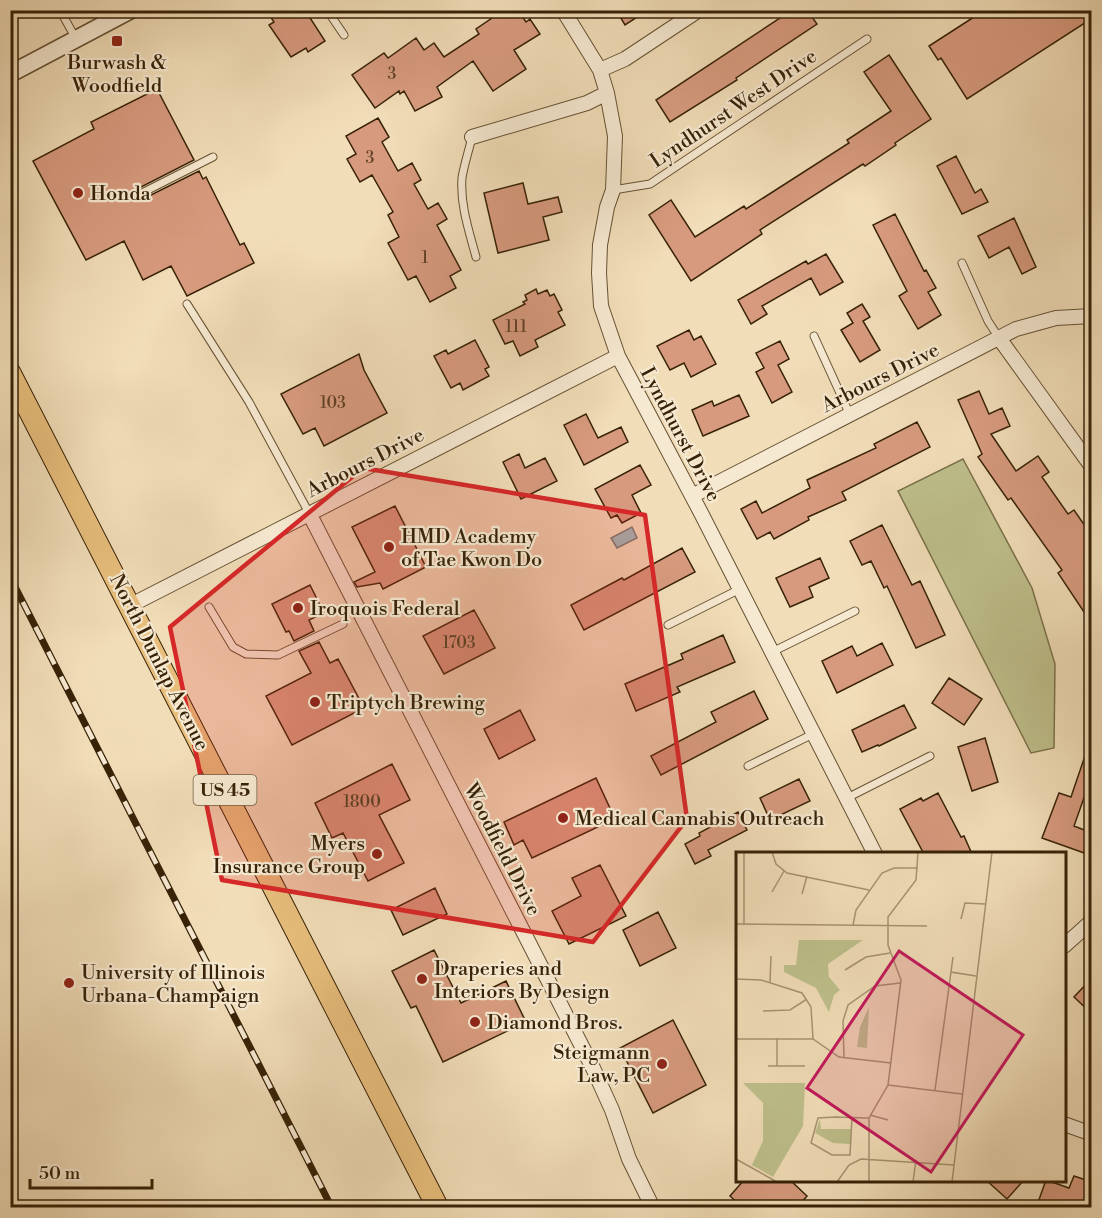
<svg xmlns="http://www.w3.org/2000/svg" width="1102" height="1218" font-family="'Libre Bodoni',serif">
	<rect width="100%" height="100%" fill="#f1ddb8"/>
	<filter id="stains"><feTurbulence type="fractalNoise" baseFrequency=".00333" numOctaves="4"/><feColorMatrix values="0 0 0 0 .2 0 0 0 0 .09 0 0 0 0 .02 0 0 0 .5 -.17"/></filter>
	<radialGradient id="worn" r=".72"><stop offset=".6" stop-color="#630" stop-opacity="0"/><stop offset="1" stop-color="#630" stop-opacity=".3"/></radialGradient>
	<path fill="#bebf8b" stroke="#7a7049" stroke-width="1.5" d="M963 459 1032 588 1055 664 1054 748 1031 753 898 491Z"/>
	<path fill="#9dbab7" stroke="#747d71" stroke-width="1.5" d="M632 527 637 538 617 548 611 538Z"/>
	<path fill="#d79a7e" stroke="#372207" stroke-width="1.5" d="M266 10H305L325 41 308 52 306 48 291 57 269 25 274 22Z
		M504 10H518L526 22 530 19 540 34 514 50 526 69 493 91 473 61 437 87 442 97 415 111 404 91 400 94 399 91 375 108 352 75 384 53 388 58 416 38 424 50 434 43 444 57 479 34 476 29Z
		M616 10H648L625 25Z
		M792 10H807L817 24 736 78 737 80 670 122 656 100Z
		M980 10H1085L1091 19 967 99 941 58 938 60 929 46 974 17 973 16Z
		M889 55 931 119 895 143 896 145 865 166 863 164 760 230 762 234 691 281 649 215 671 200 695 237 744 206 746 209 849 143 847 140 891 111 864 72Z
		M157 89 194 160 133 191 130 195 131 199 139 201 199 171 203 179 206 177 240 245 244 243 254 263 187 296 171 266 143 280 124 241 86 260 33 161 94 129 91 122Z
		M378 118 389 137 382 142 398 171 412 163 421 180 414 184 428 209 438 203 447 219 437 225 461 270 450 276 456 288 430 302 416 276 408 280 388 243 399 237 388 215 393 212 372 175 360 182 347 159 356 154 346 136Z
		M956 156 975 193 981 189 988 202 962 214 937 166Z
		M523 183 528 204 558 197 562 212 543 217 549 240 498 253 484 193Z
		M895 214 924 271 926 270 936 288 928 292 941 315 918 329 899 296 907 291 873 225Z
		M1014 218 1036 267 1022 274 1009 247 989 258 978 236Z
		M826 254 843 282 820 295 811 278 762 306 767 314 751 324 738 300 806 261 808 264Z
		M536 289 538 294 547 290 550 296 554 294 562 310 558 312 565 325 535 340 538 347 520 356 513 341 505 344 493 320 525 304 523 302 527 300 525 295Z
		M862 304 870 317 863 321 880 350 860 362 841 330 853 323 847 313Z
		M689 330 694 340 701 336 716 364 691 377 684 363 670 370 657 346Z
		M475 340 489 367 485 369 489 376 463 390 460 383 451 388 434 356 446 350 448 354Z
		M780 341 789 359 778 365 792 392 772 403 756 372 764 368 756 353Z
		M359 354 364 370 387 413 324 446 315 428 303 434 281 394Z
		M979 391 989 414 1002 408 1010 426 991 434 1016 471 1038 456 1049 472 1042 477 1068 514 1074 510 1092 536V624L1058 573 1062 570 1011 498 1008 500 978 457 982 454 958 400Z
		M739 395 749 416 703 436 692 410 712 401 714 406Z
		M586 414 598 438 621 427 628 442 584 465 564 425Z
		M917 422 930 447 842 492 846 500 808 517 809 520 774 539 770 532 757 539 741 509 756 501 762 513 810 488 807 480 876 448 874 444Z
		M519 454 525 468 545 458 557 481 521 499 503 462Z
		M640 465 651 485 632 495 641 513 622 523 617 515 611 518 595 489Z
		M395 506 426 567 383 589 380 583 357 587 354 582 375 572 352 527Z
		M882 525 912 585 920 581 945 635 916 648 887 586 884 588 871 561 862 565 850 541Z
		M682 548 695 572 584 630 571 605 622 578 624 580Z
		M820 558 829 578 809 587 813 597 790 607 776 578Z
		M310 585 324 613 309 620 314 631 294 641 289 631 286 632 272 604Z
		M474 610 495 648 444 674 423 636Z
		M723 635 735 662 677 687 680 692 636 711 625 684 683 659 681 654Z
		M319 642 330 663 338 659 364 708 292 745 266 696 311 673 299 651Z
		M882 643 893 665 837 693 822 661 852 646 857 656Z
		M949 678 982 699 964 725 932 703Z
		M754 691 768 719 661 775 651 756 716 722 711 712Z
		M904 705 916 728 879 746 878 745 862 752 852 730Z
		M520 710 535 740 499 759 484 729Z
		M985 738 998 782 972 791 958 747Z
		M1089 744H1092V794L1086 792 1074 826 1092 833V841L1087 854 1042 838 1059 793 1071 797Z
		M392 764 410 800 379 815 404 863 368 881 343 833 332 838 315 803Z
		M596 778 615 819 532 858 523 840 514 845 504 822Z
		M799 779 810 801 770 820 760 798Z
		M938 793 961 837 964 836 972 854H924L900 809 921 798 923 801Z
		M738 812 747 830 708 850 711 856 695 864 685 844 700 836 699 833Z
		M600 865 626 916 569 944 552 911 581 896 572 878Z
		M435 888 447 914 403 935 391 910Z
		M658 912 676 948 640 966 623 930Z
		M434 950 461 1003 506 981 526 1022 443 1062 416 1006 411 1008 392 971Z
		M1092 978V1014L1074 997Z
		M673 1020 706 1085 653 1113 620 1048Z
		M1074 1176 1092 1182V1191L1086 1208H1036L1046 1180 1069 1188Z
		M744 1180H790L807 1196 797 1208H743L730 1196Z
		M986 1180H1024L1007 1199Z"/>
	<g fill="none" stroke-linecap="round" stroke-linejoin="round">
		<g stroke="#665133" stroke-width="9">
			<path id="service" d="M60 10 76 39
				M327 10 344 35
				M472 137C469 150 464 165 462 178 460 205 469 231 476 257
				M613 190 650 184 867 39
				M136 196 213 157
				M962 263 988 321 999 338
				M187 304 249 402 309 513
				M814 336 850 415
				M209 607 233 647 246 654 278 655 343 624
				M668 625 740 589
				M772 652 855 611
				M748 766 813 734
				M847 798 930 756"/>
		</g>
		<g stroke="#665133" stroke-width="16">
			<path id="minor" d="M563 10 600 70 607 93 615 136 613 190 607 207 600 245 599 273 601 306 618 356 701 513 875 854
				M600 70 625 59 699 10
				M472 137 587 103 607 93
				M999 338 1092 467
				M692 496 1016 329 1056 318 1092 316
				M309 513 593 1068 612 1110 629 1159 653 1208
				M131 605 618 356
				M1064 946 1092 921
				M1064 1124 1092 1134"/>
		</g>
		<g stroke="#665133" stroke-width="19">
			<path id="tertiary" d="M10 74 131 10"/>
		</g>
		<g stroke="#372207" stroke-width="23">
			<path id="primary" d="M10 373 438 1208"/>
		</g>
		<use href="#service" stroke="#f6e9d1" stroke-width="7"/>
		<use href="#minor" stroke="#f6e9d1" stroke-width="14"/>
		<use href="#tertiary" stroke="#f6e9d1" stroke-width="16"/>
		<use href="#primary" stroke="#e8be7c" stroke-width="21"/>
		<g stroke="#372207" stroke-width="7">
			<path id="rail" d="M10 577 332 1208"/>
		</g>
		<use href="#rail" stroke="#f6e9d1" stroke-width="4.5" stroke-dasharray="14" stroke-linecap="butt"/>
	</g>
	<path fill="#d62828" fill-opacity="0.2" stroke="#d62828" stroke-width="4.5" stroke-linejoin="round" d="M363 468 645 515 687 819 593 942 222 880 170 627Z"/>
	<g fill="#8f2418" stroke="#f6e9d1" stroke-width="2">
		<rect x="111" y="35" width="12" height="12" rx="3"/>
		<circle cx="78" cy="193" r="6"/>
		<circle cx="389" cy="547" r="6"/>
		<circle cx="298" cy="608" r="6"/>
		<circle cx="315" cy="702" r="6"/>
		<circle cx="563" cy="818" r="6"/>
		<circle cx="377" cy="854" r="6"/>
		<circle cx="422" cy="979" r="6"/>
		<circle cx="69" cy="983" r="6"/>
		<circle cx="475" cy="1022" r="6"/>
		<circle cx="662" cy="1064" r="6"/>
	</g>
	<g text-anchor="middle" stroke-width="4.5" stroke-linejoin="round" paint-order="stroke">
		<g font-size="16" fill="#5f4025">
			<text x="392" y="79">3</text>
			<text x="370" y="163">3</text>
			<text x="425" y="263">1</text>
			<text x="516" y="332">111</text>
			<text x="333" y="408">103</text>
			<text x="459" y="648">1703</text>
			<text x="362" y="807">1800</text>
		</g>
		<rect fill="#f6e9d1" stroke="#705e44" stroke-width="1.5" x="193.5" y="775" width="63" height="30" rx="4.5"/>
		<g font-size="18" font-weight="bold" fill="#372207">
			<text x="225" y="796">US 45</text>
		</g>
		<g font-size="20" fill="#372207" stroke="#f6e9d1" text-anchor="start">
			<text x="117" y="69" text-anchor="middle">Burwash &amp;<tspan x="117" dy="23">Woodfield</tspan></text>
			<text x="90" y="200">Honda</text>
			<text x="401" y="543">HMD Academy<tspan x="401" dy="23">of Tae Kwon Do</tspan></text>
			<text x="310" y="615">Iroquois Federal</text>
			<text x="327" y="709">Triptych Brewing</text>
			<text x="575" y="825">Medical Cannabis Outreach</text>
			<text x="365" y="850" text-anchor="end">Myers<tspan x="365" dy="23">Insurance Group</tspan></text>
			<text x="434" y="975">Draperies and<tspan x="434" dy="23">Interiors By Design</tspan></text>
			<text x="81" y="979">University of Illinois<tspan x="81" dy="23">Urbana-Champaign</tspan></text>
			<text x="487" y="1029">Diamond Bros.</text>
			<text x="650" y="1059" text-anchor="end">Steigmann<tspan x="650" dy="23">Law, PC</tspan></text>
		</g>
		<g font-size="20" fill="#372207" stroke="#f6e9d1">
			<text transform="translate(733 108) rotate(-34)" y="7">Lyndhurst West Drive</text>
			<text transform="translate(880 377) rotate(-27)" y="7">Arbours Drive</text>
			<text transform="translate(681 434) rotate(62)" y="7">Lyndhurst Drive</text>
			<text transform="translate(365 462) rotate(-27)" y="7">Arbours Drive</text>
			<text transform="translate(160 662) rotate(63)" y="7">North Dunlap Avenue</text>
			<text transform="translate(503 849) rotate(63)" y="7">Woodfield Drive</text>
		</g>
	</g>
	<g transform="translate(736 852)">
		<rect width="330" height="330" fill="#f1ddb8"/>
		<path d="M63 88H127L92 112 93 125 104 138 98 143 93 160 80 136 48 120V113H60ZM133 155 131 196 121 195 124 175ZM7 231H69L67 274 37 325 16 313 27 289V251ZM84 267 85 277H115L114 292 97 291 79 281Z" fill="#bebf8b"/>
		<path fill="none" stroke="#a79271" stroke-width="1.5" d="M8 0V72M36 0 40 12 51 21 133 38M36 40 48 19M66 42 71 24M225 67 229 51 249 52M0 72 191 74M117 73 120 58 146 21 158 16H182M217 105 215 120 240 124M109 118 130 105 154 101M0 127 25 128 66 141 75 155 77 187M34 131 35 104M27 159 54 158 71 147M41 186V214M0 187H77L103 205 155 211M108 206 107 169 112 153 139 134 164 131M32 214H69M152 233 226 242M199 238 215 120M134 263 152 268M116 265 114 303H96L75 291 82 266 100 265 129 266H133M0 307 41 330M101 330 113 313 125 307 218 313M133 330V266L152 233 165 128 152 93V65L180 28 182 0M177 330 180 308M216 330 256 0"/>
		<path fill="#c2185b" fill-opacity="0.15" stroke="#c2185b" stroke-width="3" d="M163 99 287 183 195 320 71 236Z"/>
		<rect width="330" height="330" fill="none" stroke="#372207" stroke-width="3"/>
	</g>
	<rect width="1102" height="1218" fill="none" stroke="#f1ddb8" stroke-width="36"/>
	<rect x="12" y="12" width="1078" height="1194" fill="none" stroke="#372207" stroke-width="3"/>
	<rect x="18" y="18" width="1066" height="1182" fill="none" stroke="#372207" stroke-width="1.5"/>
	<path d="M30 1179v9h122v-9" fill="none" stroke="#372207" stroke-width="3"/>
	<text x="39" y="1179" font-size="18" fill="#372207" stroke="#f6e9d1" stroke-width="4.5" paint-order="stroke">50 m</text>
	<rect width="100%" height="100%" filter="url(#stains)"/>
	<rect width="100%" height="100%" fill="url(#worn)"/>
</svg>
